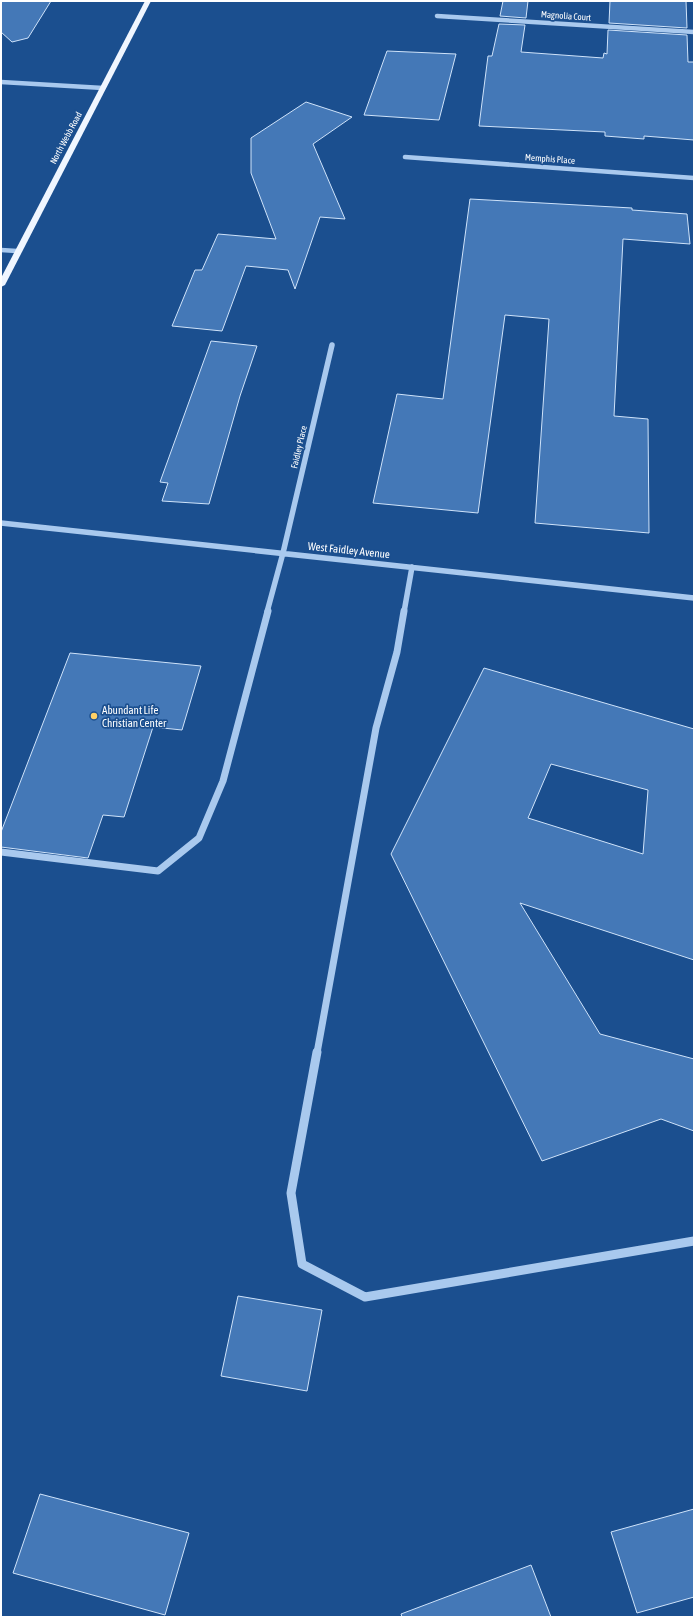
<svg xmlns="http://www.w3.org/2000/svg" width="695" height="1618" font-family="'Asap Condensed',sans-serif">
	<rect width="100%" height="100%" fill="#1b4f8f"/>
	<path fill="#4478b7" stroke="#cfe3fa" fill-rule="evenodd" d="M1 1H51L28 38 12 42 1 32Z
		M503 1H528L526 18 500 16Z
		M610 1H686L687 28 609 23Z
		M499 24 525 25 521 52 603 58 604 53 607 54 608 30 687 35 688 62H694V140L644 136V139L605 136V132L479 126 488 56H492Z
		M387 51 456 54 439 120 364 115Z
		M306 102 352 117 313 144 345 219 320 217 295 289 288 270 246 266 222 331 172 326 195 270H202L218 234 276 239 251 173V138Z
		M470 199 632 208V210L687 214 690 244 623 239 614 416 648 419 649 533 535 523 549 319 505 315 478 513 373 503 397 394 443 399Z
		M211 341 257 346 240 396 209 504 162 501 168 483 160 482Z
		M70 653 201 666 182 730 153 727 124 817 103 815 88 858 1 847V832Z
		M484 668 694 729V960L520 903 600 1034 694 1059V1131L661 1119 542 1161 391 854ZM551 764 648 790 643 854 528 818Z
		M238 1296 322 1310 307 1391 221 1376Z
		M40 1494 189 1533 165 1615 13 1573Z
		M694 1509V1597L637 1613 611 1532Z
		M531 1565 551 1617H402L401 1614Z"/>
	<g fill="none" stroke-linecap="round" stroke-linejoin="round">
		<path stroke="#a9c9ee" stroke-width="4.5" d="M437 16 694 32
			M1 82 103 88
			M405 157 694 178
			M1 250 17 251"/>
		<path stroke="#a9c9ee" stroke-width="5.5" d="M1 523 694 598
			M267 612 283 553 332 345
			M404 612 412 567"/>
		<path stroke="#a9c9ee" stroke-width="7" d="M1 852 158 871 199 838 223 781 268 611
			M317 1053 376 728 397 652 404 611"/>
		<path stroke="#a9c9ee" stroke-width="9" d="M317 1052 291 1193 302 1264 365 1297 694 1241"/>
		<path fill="#f0f6ff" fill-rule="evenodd" d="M145 1H151L5 285 1 287V278Z"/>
	</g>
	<circle fill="#ffd166" stroke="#1b4f8f" stroke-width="1.5" cx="94" cy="716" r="4"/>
	<g text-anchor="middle" stroke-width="3.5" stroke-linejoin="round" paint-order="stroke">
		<g font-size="9" fill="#fff" stroke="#1b4f8f">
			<text transform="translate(566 16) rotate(4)" y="3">Magnolia Court</text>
			<text transform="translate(66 138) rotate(-62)" y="3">North Webb Road</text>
			<text transform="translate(550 159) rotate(4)" y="3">Memphis Place</text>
			<text transform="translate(299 447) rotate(-77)" y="3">Faidley Place</text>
		</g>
		<g font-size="11" fill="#fff" stroke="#1b4f8f">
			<text transform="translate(349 550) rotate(6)" y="4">West Faidley Avenue</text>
		</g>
		<g font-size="11" fill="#fff" stroke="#1b4f8f" text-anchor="start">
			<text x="102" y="714">Abundant Life<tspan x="102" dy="13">Christian Center</tspan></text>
		</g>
	</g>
	<rect width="695" height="1618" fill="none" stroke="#ffffff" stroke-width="4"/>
</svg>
